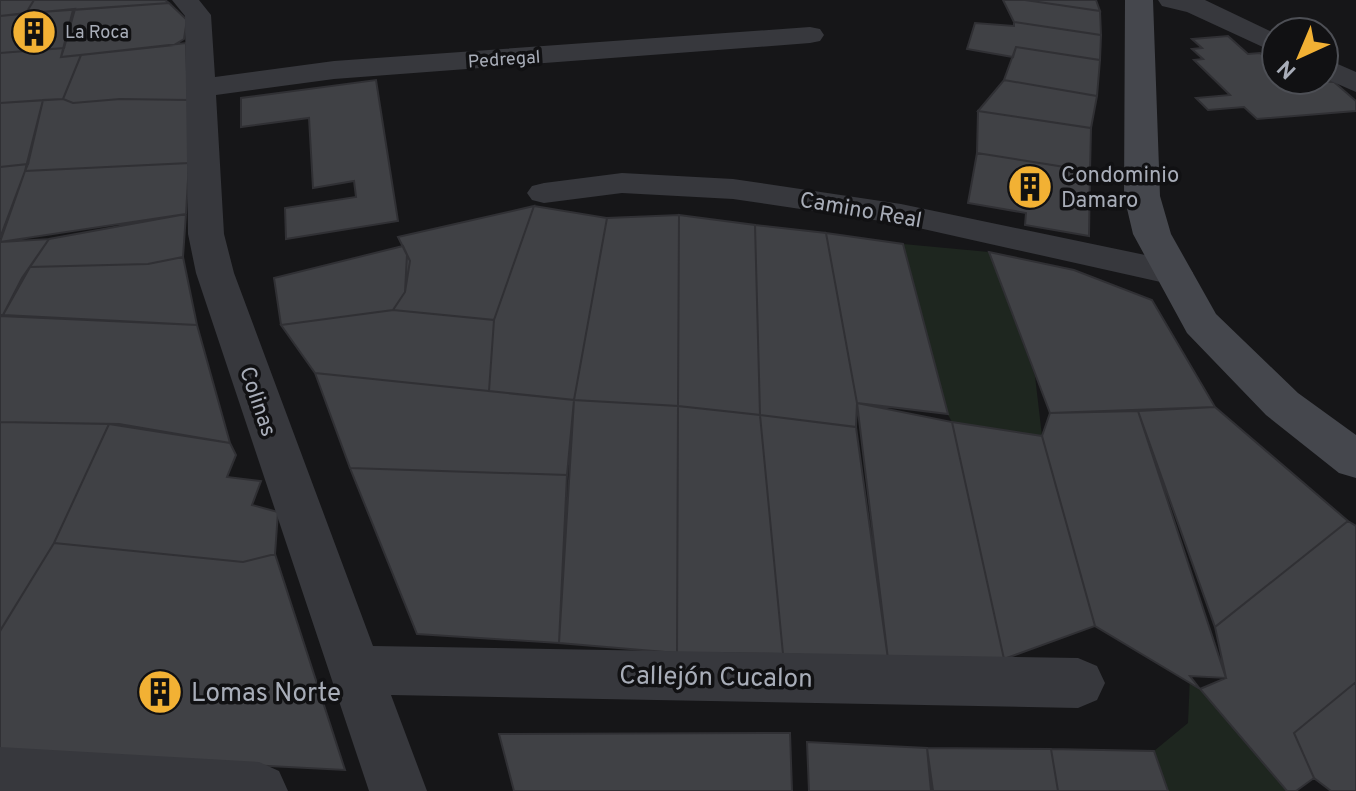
<svg xmlns="http://www.w3.org/2000/svg" width="1356" height="791" font-family="Overpass,sans-serif">
	<rect width="100%" height="100%" fill="#161618"/>
	<path fill="#1e261f" d="M903 244 989 252 1035 376 1042 436 952 422 938 397Z
		M1190 676 1287 791H1168L1154 751 1188 723Z"/>
	<path fill="#404145" stroke="#303034" stroke-width="2" d="M0 0H34L26 13 0 16Z
		M34 0H165L169 3 26 13Z
		M1003 0H1025L1100 11 1101 35 1014 22Z
		M1025 0H1096L1100 11Z
		M169 3 187 20 184 39 174 45 61 57 73 10Z
		M75 9 64 48 0 53V16Z
		M1014 22 1101 35 1100 60 1016 47 1013 57 967 49 975 23 1014 26Z
		M1228 36 1248 54 1260 53 1271 62H1276V80L1334 82 1356 101V111L1257 119 1244 107 1208 110 1196 98 1230 95 1194 60 1203 59 1192 49 1202 48 1192 39Z
		M186 43 188 100 120 99 73 103 63 99 81 55Z
		M1016 47 1100 60 1097 96 1004 80Z
		M64 48 61 57 81 55 63 99 0 103V53Z
		M376 80 398 221 286 239 285 208 356 197 354 181 313 188 309 118 241 127V98Z
		M1004 80 1097 96 1091 128 978 111Z
		M63 99 73 103 120 99 188 100 189 163 25 171 43 100Z
		M43 100 28 164 0 167V103Z
		M978 111 1091 128 1090 171 977 153Z
		M977 153 1090 171 1089 236 1025 225 1026 213 968 203Z
		M189 163 186 214 0 242 25 171Z
		M28 164 25 171 0 238V167Z
		M534 206 494 320 393 310 405 292 407 255 398 237Z
		M534 206 607 218 574 400 489 391 494 320Z
		M186 214 183 257 148 264 30 267 49 239Z
		M679 215 755 225 760 415 678 406Z
		M679 215 678 406 574 400 607 218Z
		M755 225 826 233 857 403 856 427 760 415Z
		M826 233 903 244 948 414 857 403Z
		M49 239 22 278 3 315H0V242Z
		M403 246 410 261 405 292 393 310 281 325 274 278Z
		M989 252 1074 270 1152 300 1215 407 1050 413Z
		M183 257 197 325 3 315 30 267 148 264Z
		M393 310 494 320 489 391 315 373 281 325Z
		M0 316 197 325 230 443 119 424 0 422Z
		M315 373 574 400 567 475 350 468Z
		M574 400 678 406 677 653 559 643Z
		M857 403 952 422 1004 659H888Z
		M678 406 760 415 783 654 677 653Z
		M1215 407 1348 521 1215 627 1138 411Z
		M1138 411 1226 678 1190 676 1200 689 1095 626 1042 436 1050 413Z
		M760 415 856 427 888 659 783 654Z
		M0 422 109 424 54 543 0 631Z
		M952 422 1042 436 1095 626 1004 659Z
		M109 424 230 443 236 455 227 477 261 481 252 505 278 512 275 554 243 562 54 543Z
		M350 468 567 475 559 643 417 634Z
		M1348 521 1356 526V682L1294 733 1314 778 1296 791H1287L1200 689 1226 678 1215 627Z
		M54 543 243 562 275 554 345 770 0 752V631Z
		M1356 682V791H1331L1314 778 1294 733Z
		M790 733 792 791H514L499 734Z
		M807 742 927 748 931 791H809Z
		M927 748 1051 749 1058 791H933Z
		M1051 749 1154 751 1168 791H1058Z"/>
	<g fill="none" stroke-linecap="round" stroke-linejoin="round">
		<path fill="#37383d" fill-rule="evenodd" d="M172 0H199L211 15 215 77 334 61 810 27 820 29 824 35 820 41 810 43 334 79 216 95 224 234 234 273 373 646 1078 658 1097 666 1105 683 1097 700 1078 708 391 695 427 791H369L196 273 188 234 185 16Z
			M1158 0H1205L1276 34V53L1187 12 1162 6Z
			M1324 58 1356 72V92L1324 78Z
			M622 173 733 179 901 204 1174 261 1187 265 1193 273 1187 281 1174 285 901 224 733 199 622 193 544 203 532 200 527 193 532 186 544 183Z
			M0 747 259 762 279 771 288 791H0Z"/>
		<path fill="#45474d" fill-rule="evenodd" d="M1125 0H1153L1160 196 1171 234 1216 314 1298 393 1356 435V478L1339 473 1266 415 1187 333 1133 234 1124 196Z"/>
	</g>
	<defs>
		<g id="building-disc" transform="scale(2.3)"><circle r="9.5" fill="#f2b134" stroke="#111113"/><path d="M-4-6H4V6H1V3H-1V6H-4ZM-2.5-4.3h1.7v1.8h-1.7ZM.8-4.3h1.7v1.8H.8ZM-2.5-1h1.7V.8h-1.7ZM.8-1h1.7V.8H.8Z" fill="#111"/></g>
	</defs>
	<g fill-rule="evenodd">
		<use href="#building-disc" x="34" y="32"/>
		<use href="#building-disc" x="1030" y="187"/>
		<use href="#building-disc" x="160" y="692"/>
	</g>
	<g text-anchor="middle" stroke-width="7" stroke-linejoin="round" paint-order="stroke">
		<g font-size="18" fill="#a8adb8" stroke="#111113" text-anchor="start">
			<text x="65" y="38">La Roca</text>
		</g>
		<g font-size="18" fill="#a8adb8" stroke="#111113">
			<text transform="translate(504 59) rotate(-4)" y="6">Pedregal</text>
		</g>
		<g font-size="22" fill="#a8adb8" stroke="#111113" text-anchor="start">
			<text x="1061" y="182">Condominio<tspan x="1061" dy="25">Damaro</tspan></text>
		</g>
		<g font-size="22" fill="#a8adb8" stroke="#111113">
			<text transform="translate(861 209) rotate(10)" y="8">Camino Real</text>
			<text transform="translate(259 401) rotate(71)" y="8">Colinas</text>
		</g>
		<g font-size="26" fill="#a8adb8" stroke="#111113">
			<text transform="translate(716 676) rotate(1)" y="9">Callejón Cucalon</text>
		</g>
		<g font-size="26" fill="#a8adb8" stroke="#111113" text-anchor="start">
			<text x="191" y="701">Lomas Norte</text>
		</g>
	</g>
	<g transform="translate(1300 56) rotate(224)"><circle r="38" fill="#111113" stroke="#4d4f55" stroke-width="2"/>
	<path d="M0-6L14 30L0 20L-14 30Z" fill="#f2b134"/>
	<text y="-12" font-size="22" font-weight="bold" text-anchor="middle" fill="#a8adb8">N</text>
	</g>
</svg>
